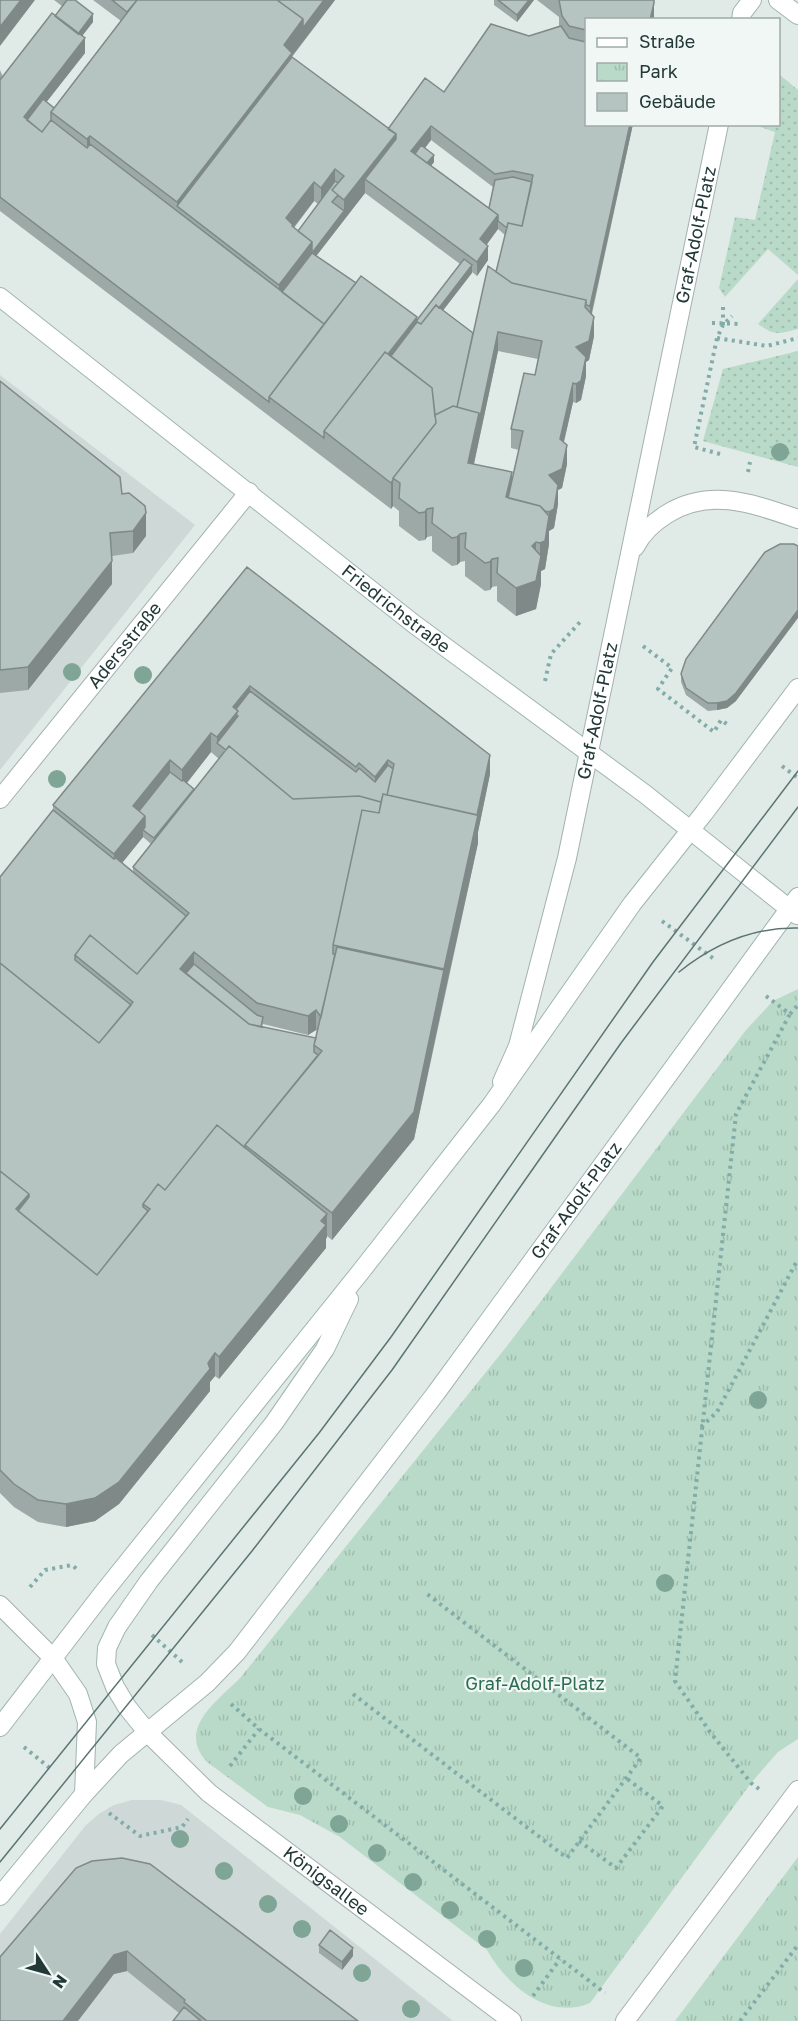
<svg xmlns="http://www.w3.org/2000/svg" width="798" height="2021" font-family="'Golos Text',sans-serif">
	<defs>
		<pattern id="grass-dots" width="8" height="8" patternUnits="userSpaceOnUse" patternTransform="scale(1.5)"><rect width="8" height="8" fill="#b9dac9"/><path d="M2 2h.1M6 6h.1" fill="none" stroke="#9fbcad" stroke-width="1.8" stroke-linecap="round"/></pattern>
		<pattern id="park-tufts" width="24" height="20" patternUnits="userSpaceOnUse" patternTransform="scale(1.5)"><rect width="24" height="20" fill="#b9dac9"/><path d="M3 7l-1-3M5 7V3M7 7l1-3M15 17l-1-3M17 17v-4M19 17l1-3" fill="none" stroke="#9fbcad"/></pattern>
	</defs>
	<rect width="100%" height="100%" fill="#e0eae7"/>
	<path fill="#ced9d7" d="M0 375 195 525 0 770Z
		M132 1800H161L181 1805 453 2021H0V1934L86 1825 100 1813 114 1805Z"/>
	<path fill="url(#grass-dots)" d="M780 75 798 90V275L768 249 725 297 719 288 735 217 755 220 775 132 755 125 778 124V76Z
		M798 279V329C778 334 775 336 758 324Z
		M798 351V467L703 441 723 369Z"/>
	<path fill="url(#park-tufts)" d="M798 989V1739L778 1752 751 1783 590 2003C547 2021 507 1985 487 1950L340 1837 300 1815 268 1807 207 1762C176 1728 218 1701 241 1677L507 1346 746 1030 773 1001Z
		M798 1857V2021H675Z"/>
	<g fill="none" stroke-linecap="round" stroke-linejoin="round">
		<g stroke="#a3b1af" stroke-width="20">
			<g id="street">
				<path d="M741 20 742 13 752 0"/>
				<path d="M635 547C642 533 654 522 667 514 710 487 754 504 798 519"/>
				<path id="s1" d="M0 799 249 492"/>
				<path id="s2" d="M502 1082 518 1046 567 858 719 124"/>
				<path d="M0 1605 53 1658"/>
				<path id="s3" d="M148 1733 209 1793 512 2021"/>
				<path d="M625 2021 798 1790"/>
			</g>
		</g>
		<g stroke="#a0b5b2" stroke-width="20">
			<g id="secondary">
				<path d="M778 0 798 15"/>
				<path id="s4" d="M0 297 414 624 645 794 797 915"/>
				<path d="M53 1658 78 1694 87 1722 84 1794"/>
				<path d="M0 1727 103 1593 362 1270 492 1104 632 904 704 813 798 688"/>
				<path d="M148 1733 127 1707 115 1687 106 1664 107 1648 117 1627 149 1581 274 1423 325 1349 349 1299"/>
				<path id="s5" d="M0 1896 84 1794 121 1754 207 1683 237 1652 436 1393 798 897"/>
			</g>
		</g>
		<path stroke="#82aca8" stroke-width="4" stroke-dasharray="3 4.5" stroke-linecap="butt" d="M723 307V325L732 316
			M712 323 741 324
			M717 338 767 346 798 338
			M720 454 694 447 717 338 723 325
			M748 472 750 462
			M643 646 672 668 658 689 714 732 721 720 728 725
			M545 681 551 654 580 622
			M782 766 798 778
			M662 921 714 959
			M766 996 790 1014 798 1005
			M701 1427 717 1412 798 1259
			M30 1587 45 1570 72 1565 78 1570
			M152 1635 182 1662
			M353 1694 567 1858 641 1758 427 1594
			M231 1704 259 1729 605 1993
			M24 1747 51 1769
			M230 1766 259 1729
			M759 1789 751 1783 710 1732 675 1681 736 1114 790 1014
			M109 1813 140 1836 182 1827 188 1819
			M579 1841 616 1868 663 1806 626 1778
			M533 1996 560 1959
			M740 2021 798 1945"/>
		<use href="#street" stroke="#fff" stroke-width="18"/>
		<use href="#secondary" stroke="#fff" stroke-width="18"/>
		<path stroke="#5c7573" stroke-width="1.5" d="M679 972C714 944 753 927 798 928
			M0 1829 319 1433 391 1337 653 962 798 771
			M0 1862 252 1551 392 1370 621 1043 798 807"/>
	</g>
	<g fill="#7ea596">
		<circle cx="780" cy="452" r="9"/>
		<circle cx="72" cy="672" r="9"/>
		<circle cx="143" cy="675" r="9"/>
		<circle cx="57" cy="779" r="9"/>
		<circle cx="758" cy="1400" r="9"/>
		<circle cx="665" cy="1583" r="9"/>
		<circle cx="303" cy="1796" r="9"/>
		<circle cx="339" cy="1824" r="9"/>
		<circle cx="180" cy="1839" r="9"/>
		<circle cx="377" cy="1853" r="9"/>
		<circle cx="224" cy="1871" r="9"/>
		<circle cx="413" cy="1882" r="9"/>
		<circle cx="268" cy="1904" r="9"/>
		<circle cx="450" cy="1910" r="9"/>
		<circle cx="302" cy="1929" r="9"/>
		<circle cx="487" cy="1939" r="9"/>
		<circle cx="524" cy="1968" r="9"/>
		<circle cx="362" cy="1973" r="9"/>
		<circle cx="411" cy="2009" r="9"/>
	</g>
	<path fill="#9ca9a6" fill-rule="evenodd" d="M54 0H75L93 22 82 36 85 53 46 102 54 108 121 21 93 0H335L292 57 388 129 529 36 559 26V17L537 0H654V20H586V124H633L592 314 594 336 589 360 586 362V376L581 400 576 403 573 402 564 442 567 464 562 488 558 490V504L554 528 549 531V544L545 569 541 571V584L536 609 516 616 497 601V586L492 587 490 590 485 591 465 576V561L460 562 457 565 452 566 432 551V536L427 537 425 540 419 541 399 526V511L393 506 391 509 0 211V70L3 77 55 16 62 6ZM431 140 493 187 489 208 431 166 434 162 425 148ZM365 193 460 264 417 320 356 283 316 256ZM314 201 318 204 298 231 294 228ZM498 229 505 235 496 272 473 333 443 310 472 272 477 276 488 260 486 245ZM498 351 538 359 535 375 511 429V448L519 450 512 480 474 464Z
		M494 0H534L517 22 494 5Z
		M0 381 122 494 146 536 133 553 112 556V584L28 690 0 693Z
		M247 567 490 774 478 832V843L414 1139 332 1240 327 1236 326 1239V1248L219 1379 215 1376 210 1382V1391L119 1504 95 1521 66 1527 38 1522 14 1507 0 1493V877L53 810V805ZM211 752 219 759 194 790 187 783ZM143 837 151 844 133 867V871L122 863ZM263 1024 308 1035 316 1030 317 1031 316 1038 262 1027Z
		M681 674 736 701 727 708 717 710 708 711 686 695 681 682Z
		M76 1868 358 2021H173L179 2013 127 1971 114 1974Z
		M319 1945 353 1956 342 1970 319 1953Z"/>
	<path fill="#7f8987" d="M21 0H35L0 46V27Z
		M324 0H335L177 206V202L284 45 303 19Z
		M529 0H534L517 22V15Z
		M654 3V20H650Z
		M93 14V22L75 45V38Z
		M85 38V53L27 127 24 117Z
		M630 124H633L590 320V306Z
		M431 126V140L415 161 411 151Z
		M396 134V154L365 179V193L283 299 279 296V285L312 242 344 211V200Z
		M90 136V158L87 162V139Z
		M434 155V162L424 175V167Z
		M335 169V189L321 207V188Z
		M314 182V201L293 228 286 218Z
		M498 215V229L480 254V239Z
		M488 246V260L477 276V262Z
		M472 265V273L421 339V331Z
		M417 317V336L327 434Z
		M594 317V336L589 360 586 362V376L581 400 576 403V347Z
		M498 332V351L468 491V463Z
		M573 383V402L560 458V439Z
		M567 445V464L562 488 558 490V504L554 528 549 531V544L545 569 541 571V584L536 609 516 616V588L540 562V543L549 521V475Z
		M512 472V500L506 497Z
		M393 480V506L391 509V483Z
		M427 509V537L425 540V512Z
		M146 513V536L133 553V531Z
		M460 534V562L457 565V537Z
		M536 542V571L532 546Z
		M492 559V587L490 590V562Z
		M112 561V584L28 690V667Z
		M798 610V618L736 701 727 708 717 710V703Z
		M250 686V705L217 743V737L233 707Z
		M211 733V752L182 789V770Z
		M490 755V774L478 832V824V843L444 997V969Z
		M170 760V779L133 818V806Z
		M388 760V779L375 796V777Z
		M194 789 154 846V838Z
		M145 816V831L143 830V837L114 873V854Z
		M194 952V972L184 983 180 969Z
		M444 970V997L414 1139 332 1240V1213Z
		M316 1010V1030L308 1035V1016Z
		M29 1194V1217L16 1209Z
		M327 1214V1237L326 1239V1248L219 1379V1357Z
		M215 1353V1376L210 1382V1391L119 1504 95 1521 66 1527V1504Z
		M353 1948V1956L342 1970V1962Z
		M127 1951V1971L114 1974 78 2021H63L114 1955Z"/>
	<path fill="#b5c4c1" stroke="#7f8987" stroke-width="1.5" d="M0 0H21L0 27Z
		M67 0H75L93 14 78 34 55 16Z
		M112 0H137L127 12Z
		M137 0H277L303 19 284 45 292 53 177 202 90 136 87 139 51 112Z
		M277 0H324L303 28V19Z
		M498 0H529L517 15Z
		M559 0H654V3L650 20H586V30L569 26 562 16Z
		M52 13 85 38 24 117 42 132 51 120 87 148 90 144 324 324 269 397V402L0 197V80Z
		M491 24 529 36 561 26 569 38 586 42V124H630L590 306 586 305V300L512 283 496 272 508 223 522 226 533 175 513 171 495 174 431 126 411 151 498 215 480 239 488 246 477 262 365 179 396 139V134L388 129 425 78 444 92Z
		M292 57 396 134 344 200 332 190 344 176 335 169 321 188 314 182 286 218 293 225 292 226 312 242 279 285 177 206Z
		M43 99 54 108 51 112V120L42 132 27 120Z
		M421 145 434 155 427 163 415 154Z
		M513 177 532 182 522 226 508 223 507 228 498 221V215L489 208 495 180Z
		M335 181 338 183 332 190 338 195 332 202 344 211 312 253V242L298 231Z
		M312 253 356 283 324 324 282 292Z
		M464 259 472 265 439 308 436 305 421 324 417 322V320Z
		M488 266 512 283 586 300 585 307 594 317 589 341 576 347 586 357 581 381 576 384 573 383 560 439 567 445 562 469 549 475 558 485 554 509 549 512 545 511 540 506 508 498 523 431 511 429 524 373 535 375 542 341 498 332 479 422V413L457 407Z
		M361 276 417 317 388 354 385 352 324 431V438L269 397Z
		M436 305 473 333 457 407 453 406 435 415V417L432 388 391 356 417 322 421 324Z
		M385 352 432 388 436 423 393 478V480L391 483 324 431Z
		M0 381 120 477 122 494 129 493 145 506 146 513 133 531 110 533 112 561 28 667 0 670Z
		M453 406 479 413 468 463 512 472 506 497 540 506 549 516 545 541 540 543 536 542 532 546 541 556 536 581 516 588 497 573 498 558 492 559 490 562 485 563 465 548 466 533 460 534 457 537 452 538 432 523 433 508 427 509 425 512 419 513 399 498 400 483 393 478 436 423 435 415Z
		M780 544H794L798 546V610L736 693 727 701 717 703H708L686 688 681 674 686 659 765 552Z
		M247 567 490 755 477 815 387 795 394 764 388 760 375 777 359 763 356 767 250 686 233 707 238 711 217 737 211 733 182 770 170 760 133 806 145 816 114 854 53 805Z
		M250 691 356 772 359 768 375 782 388 765 393 769 387 795 383 794 381 802 359 796 293 799 229 746 226 750 217 743 238 716 236 714 238 711 236 709Z
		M229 746 293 799 359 796 381 802 379 813 362 810 333 945V954H335L321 1017 316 1010 308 1016 257 1003 194 952 180 969 249 1024 316 1038 314 1045V1052L318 1055 245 1145V1148L217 1125 165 1190 158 1184 143 1204V1207L148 1211 97 1275 18 1211 29 1197V1194L0 1171V963L99 1043 133 1002 75 955 90 935 137 974 189 913 133 867Z
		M170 772 182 781 183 780 194 789 154 838 143 830 145 827V816L139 811Z
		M383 794 478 815 444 969 333 945 362 810 379 813Z
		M53 810 114 859 116 858 186 916 137 974 90 935 75 955V960L131 1005 99 1043 0 963V877Z
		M337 947 444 970 414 1112 332 1213 245 1145 322 1051 314 1045Z
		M194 964 257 1015 263 1017 261 1027 249 1024 186 973Z
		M217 1125 327 1214 321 1221 326 1225 219 1357 215 1353 208 1363 210 1369 119 1482 95 1498 66 1504 38 1500 14 1484 0 1470V1171L29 1194 16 1209 97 1275 150 1209 143 1204 158 1184 165 1190Z
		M122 1858 150 1864 358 2021H207L184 2002 185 2000 127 1951 114 1955 63 2021H0V1957L76 1868 92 1861Z
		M330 1930 353 1948 342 1962 319 1945Z
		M184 2007 201 2021H173Z"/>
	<g text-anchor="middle" stroke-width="4.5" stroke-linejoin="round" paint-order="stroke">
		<g font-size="18" fill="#223938" stroke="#f0f7f5">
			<text dy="6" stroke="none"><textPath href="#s2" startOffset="870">Graf-Adolf-Platz</textPath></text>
			<text dy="6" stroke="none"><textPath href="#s4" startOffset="504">Friedrichstraße</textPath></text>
			<text dy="6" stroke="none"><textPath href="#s1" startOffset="198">Adersstraße</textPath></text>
			<text dy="6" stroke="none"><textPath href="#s2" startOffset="384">Graf-Adolf-Platz</textPath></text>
			<text dy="6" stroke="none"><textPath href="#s5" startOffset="906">Graf-Adolf-Platz</textPath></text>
			<text dy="6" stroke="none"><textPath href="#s3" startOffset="232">Königsallee</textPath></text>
		</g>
		<g font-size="18" fill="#2e6d54" stroke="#f0f7f5">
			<text x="535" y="1690">Graf-Adolf-Platz</text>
		</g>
	</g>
	<rect x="585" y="18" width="195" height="108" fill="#f0f7f5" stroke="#9eaba9" stroke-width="1.5"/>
	<rect x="597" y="38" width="30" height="9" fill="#ffffff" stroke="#9eaba9" stroke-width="1.5"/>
	<text x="639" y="48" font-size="18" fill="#223938">Straße</text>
	<rect x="597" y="63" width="30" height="18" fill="url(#park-tufts)" stroke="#9eaba9" stroke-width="1.5"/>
	<text x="639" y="78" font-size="18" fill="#223938">Park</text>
	<rect x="597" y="93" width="30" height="18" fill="#b5c4c1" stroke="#9eaba9" stroke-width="1.5"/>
	<text x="639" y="108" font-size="18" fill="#223938">Gebäude</text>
	<g transform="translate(48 1973) rotate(126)" stroke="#f0f7f5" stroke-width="4.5" paint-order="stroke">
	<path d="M0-4.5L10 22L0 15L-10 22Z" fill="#223938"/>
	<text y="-9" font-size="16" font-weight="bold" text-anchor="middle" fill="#223938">N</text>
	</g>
</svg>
